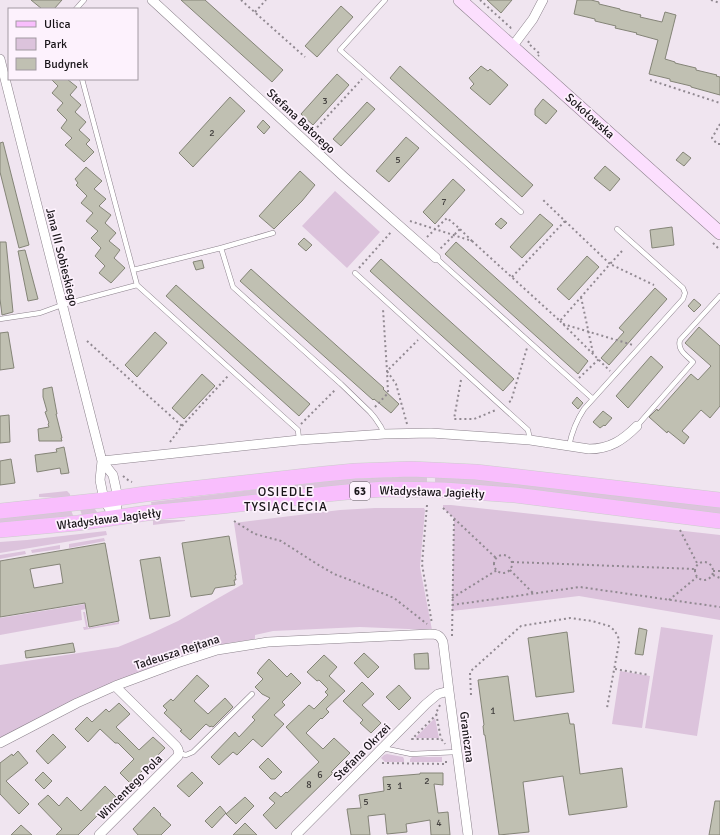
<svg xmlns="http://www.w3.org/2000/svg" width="720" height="835" font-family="Signika,sans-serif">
	<rect width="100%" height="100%" fill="#f0e5f0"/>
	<path fill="#dcc3dc" d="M335 191 380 232 347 268 302 226Z
		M427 476V483L152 508 151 502 346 479Z
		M435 476 494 479 720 507V514L435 484Z
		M67 491 70 494V496L67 498 39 497V494Z
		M443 505H451L720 535V620L579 596 452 611 454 518 443 508Z
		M91 508 95 509 97 512 96 515 82 516 80 509Z
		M375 508H424L425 510 420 567 432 630 360 627 273 631 255 635V639L228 643 170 661 100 688 0 738V665L118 647 150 634 178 621 243 584 234 523 340 510Z
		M71 510 74 518 0 525V518L23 516Z
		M153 520H185V521L153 525Z
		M106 531 107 535 0 553V542L27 540Z
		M104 538 105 541 69 548V544Z
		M60 545V549L32 553 31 550Z
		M25 551 26 554 0 559V555Z
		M85 604 86 609 81 610 82 620 0 635V618Z
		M83 612H85L88 628 119 622V624L84 630 83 627H86Z
		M661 627 713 635 697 736 645 728Z
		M620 671 650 676 642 728 612 724Z
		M435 718 439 738H415Z
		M387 754 403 757 404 759V762H385L381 758 384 755Z
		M412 757H442V762H410V759Z"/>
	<path fill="#c0c0b2" stroke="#848477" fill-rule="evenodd" d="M31 0H62L54 9H42Z
		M181 0H205L283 70 272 82Z
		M487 0H512L501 13Z
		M577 0H591L599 2V4L620 9V10L641 15 640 17 662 22 665 12 676 15 665 59 675 62V63L696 68V70L717 75 716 76 720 77V95L691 87V86L670 81V79L649 74 658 40 636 34 637 33 615 28 616 26 595 21V19L574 14Z
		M341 6 353 17 317 57 305 46Z
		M400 66 533 185 522 197 390 78Z
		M481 66 488 71 490 69 508 85 490 105 470 88 474 84 469 78Z
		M337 74 349 85 313 125 301 114Z
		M51 79H67L77 87 70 95 81 105 75 112 86 122 79 130 90 140 86 144 94 152 84 162 65 145 72 138 61 128 67 120 57 110 63 103 52 93 58 86Z
		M230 97 245 111 193 167 179 153Z
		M543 99 557 111 546 124 535 115V109Z
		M367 102 375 109 341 146 333 139Z
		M263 120 270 127 264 134 257 127Z
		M406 137 419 148 389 182 376 171Z
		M3 142 29 245 19 248 0 172V143Z
		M683 152 691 158 684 166 676 160Z
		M605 166 620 179 610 191 594 178Z
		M86 167 102 181 94 189 106 199 99 206 111 215 105 223 116 233 109 241 120 250 114 258 125 268 111 283 99 273 105 266 95 256 101 248 91 238 98 231 86 221 93 213 81 203 87 196 76 185 78 183 75 179Z
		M300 171 315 185 302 201 274 229 259 216Z
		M453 179 465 190 435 224 423 212Z
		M540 214 553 225 522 258 510 247Z
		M501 218 507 223 501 229 495 224Z
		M672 227 674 245 652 248 650 230Z
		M304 238 312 245 306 251 298 244Z
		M0 242H6L13 312 2 315 0 299Z
		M456 242 588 361 578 374 445 254Z
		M25 250 38 299 28 301 18 251Z
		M587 256 599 267 569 300 557 289Z
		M381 259 514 379 503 391 370 271Z
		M202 260 204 268 196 270 193 262Z
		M251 269 384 388 383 389 399 404 391 413 374 399 373 400 240 281Z
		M176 285 310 404 299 416 166 296Z
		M655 288 667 299 609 365 601 358 624 332 619 328Z
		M694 299 701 305 694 312 688 306Z
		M699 327 720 346V406L710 418 701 410 682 431 689 437 684 444 668 431 667 433 649 417 657 409 658 411 691 374 698 380 711 366 685 343Z
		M8 332 14 368 0 370V333Z
		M155 332 167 343 137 377 125 365Z
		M651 356 663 367 628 408 616 396Z
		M202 374 215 386 184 419 172 408Z
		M52 387 57 414H56L62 438H61L62 441H39L38 429 49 427 48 424 49 423 45 412 47 411 43 397V389Z
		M577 397 583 403 578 409 572 403Z
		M603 411 612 418 605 426 604 425 600 428 593 422Z
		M9 415 10 442 0 443V416Z
		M64 447 69 473 61 474 60 468 37 472 35 455 57 452 56 449Z
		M11 459 15 483 0 485V461Z
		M229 536 236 575H235L236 580H234L235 585 215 588 212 594 191 597 182 543Z
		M105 543 119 621 89 627 85 603 0 617V561ZM60 564 63 583 34 588 30 569Z
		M160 557 170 616 150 619 140 560Z
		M639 628 647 630 643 655 635 654Z
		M567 632 574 692 536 697 528 638Z
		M73 643 75 652 26 658 25 651Z
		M364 653 379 667 368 678 354 663Z
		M428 653 429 669H415L414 654Z
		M324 655 337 667 329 676 345 691 326 709 329 712 322 719 321 718 306 733 323 749 334 738 350 753 331 772 333 773 276 829 263 815 275 803 269 798 275 792 281 797 286 792 287 793 319 762 286 727 309 705 314 709 328 695 325 692 328 689 319 680 317 681 307 672Z
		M269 659 287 677 291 673 301 683 282 702 285 705 274 715 284 724 262 747 253 739 237 755 233 752 219 765 211 757 235 732 239 737 255 720 252 717 270 698 262 694 255 687 263 679 257 673 259 671V670Z
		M197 675 209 686 194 701 208 714 225 698 233 707 213 727 211 726 210 727 206 724 190 740 180 731 182 730 164 713 167 710 163 706 171 699 173 701Z
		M508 676 514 721 568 713 570 724H574L580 774 622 768 627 807 569 815 563 776 523 782 529 832 499 835 485 735H484L483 726 484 725 478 680Z
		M362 682 374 694 362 705 381 723 371 733 360 723 363 720 343 701Z
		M399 685 411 698 399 710 386 697Z
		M119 703 130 714 116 727 139 750 153 737 165 748 130 783 120 773 134 759 118 743H115L100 729 88 742 75 729 87 717 92 722 106 709 109 712Z
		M53 734 66 747 48 764 36 751Z
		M18 751 28 763 6 781 29 804 19 814 0 794V763L12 754 13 756Z
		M268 758 282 772 275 779H271L259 767Z
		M43 772 52 781 44 789 35 780Z
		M192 772 203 783 189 797 177 786Z
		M420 773H443V785L434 784 438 813 448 812 450 835H431L430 820 406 824 407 832 387 834 385 814 368 816 370 835H351L347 809 361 808 359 795 384 791 383 777 420 774Z
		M105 786 116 797 78 835H56L62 829 38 804 48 795 59 806 67 797 81 811Z
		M245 797 254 806 236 824 226 814Z
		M715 801H720V835H709Z
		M220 806 226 813 212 828 205 821Z
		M154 807 161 814 160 815 171 825 161 835H138L133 829Z
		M245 823 257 835H233Z
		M21 825 32 835H11Z"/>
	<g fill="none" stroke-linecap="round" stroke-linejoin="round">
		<g stroke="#8c828c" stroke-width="5.5">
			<path id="lane" d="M385 0 340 50 521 212
				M76 9 84 0
				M221 248 233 287 341 384 370 412 375 418 381 427 384 434
				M436 258 593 399
				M133 270 221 248 273 233
				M355 273 528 430 530 440
				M137 285 298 430 299 440
				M0 319 40 313 62 305 137 285 82 79
				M637 426 693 362C686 355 677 350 680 340L720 296
				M569 446C572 431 576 421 584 409L683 299 685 293 683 288 617 229
				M383 748 411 754 457 752
				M178 753 186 755 193 752 252 694"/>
		</g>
		<g stroke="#8c828c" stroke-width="10">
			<path id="street" d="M152 0 343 176 436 258
				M512 47 533 19 543 0
				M0 59 102 461 100 480 104 500 115 518
				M102 461 299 440 384 434 431 433 530 440 589 449C610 449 623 440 637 426
				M102 461 113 475 118 498 115 518
				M0 743 77 703 115 686 177 663 217 650 268 642 430 634C437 634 440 635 443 642L449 691 468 835
				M99 835 178 756C179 752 179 750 176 746L115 686
				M296 835 426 704 438 694 449 691"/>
		</g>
		<g stroke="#8c828c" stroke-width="14">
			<path id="secondary" d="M460 0 720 233"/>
		</g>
		<g stroke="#ccc" stroke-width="16">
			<path id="primary" d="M0 511 104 500 145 494 324 474 355 471 411 469 476 472 720 500
				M0 530 78 523 147 513 222 506 327 494 357 491 386 489 444 490 515 495 720 521"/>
		</g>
		<path stroke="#918991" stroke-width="2" stroke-dasharray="2 3" stroke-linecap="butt" d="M241 0 305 57
			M480 0 511 28H514
			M711 0 720 3
			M255 12 266 0
			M529 41 528 43 540 54 538 56
			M650 80 720 103
			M720 124 712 138 717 144H720
			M312 134H311L362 79
			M410 221 472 241 460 229
			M427 237 447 218 460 229 440 249
			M472 241 560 321 610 264 542 199
			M713 243 720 250
			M622 251 610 264 654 285
			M359 268 392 231
			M512 277 565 221
			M581 297 593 353
			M560 321 610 371
			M563 324 633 345
			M87 341 182 426
			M579 378 599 359
			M461 380 454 419H474L496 410
			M509 402 511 401 527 348
			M375 407 388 393 387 371 383 309
			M301 424 336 389
			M407 424 396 384 387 371 418 340
			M170 442 182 426 228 376
			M123 476 128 480 132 482
			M427 505 422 564 432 624
			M443 508 496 558
			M234 521 255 534 281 541 317 564 334 574 358 583 394 598 427 624
			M680 530 698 565
			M494 564a9 9 0 1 1 18 0a9 9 0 1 1-18 0Z
			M695 571a9 9 0 1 1 18 0a9 9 0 1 1-18 0Z
			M512 562 695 569
			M510 570 533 593
			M713 571H720
			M713 575 720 578
			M452 598 497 570
			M669 600 697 577
			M452 605 580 587 720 607
			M452 636 454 518
			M615 669 649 675
			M471 695 470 673 472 670 521 626 570 618 592 621 609 626 614 630 618 636 619 643 607 708
			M440 705 436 713 441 739
			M437 714 412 739H441L444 742 445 744
			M382 763 446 764V759"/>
		<use href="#lane" stroke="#fff" stroke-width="4.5"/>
		<use href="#street" stroke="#fff" stroke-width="9"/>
		<use href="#secondary" stroke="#fcdffe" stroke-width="13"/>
		<use href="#primary" stroke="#f9befd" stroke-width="15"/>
	</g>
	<g text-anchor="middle" stroke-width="3.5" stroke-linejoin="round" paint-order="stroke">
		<g font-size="10" fill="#43403f">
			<text x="325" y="104">3</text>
			<text x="212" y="136">2</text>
			<text x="398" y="163">5</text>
			<text x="444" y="205">7</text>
			<text x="493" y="714">1</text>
			<text x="320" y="778">6</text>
			<text x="427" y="784">2</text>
			<text x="309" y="788">8</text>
			<text x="400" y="789">1</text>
			<text x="389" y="790">3</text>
			<text x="366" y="805">5</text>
			<text x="439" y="826">4</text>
		</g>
		<rect fill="#fdf2fd" stroke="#5d575d" stroke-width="1" x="350" y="482" width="20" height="18" rx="3"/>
		<g font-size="11" font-weight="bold" fill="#191519">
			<text x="360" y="495">63</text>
		</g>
		<g font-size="12" fill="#191519" stroke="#fdf2fd">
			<text transform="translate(590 116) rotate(42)" y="4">Sokołowska</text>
			<text transform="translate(301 121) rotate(43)" y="4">Stefana Batorego</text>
			<text transform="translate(62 257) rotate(76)" y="4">Jana III Sobieskiego</text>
			<text transform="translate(432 492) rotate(2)" y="4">Władysława Jagiełły</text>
			<text transform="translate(109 519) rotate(-7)" y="4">Władysława Jagiełły</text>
			<text transform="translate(177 652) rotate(-18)" y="4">Tadeusza Rejtana</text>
			<text transform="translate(467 737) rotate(83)" y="4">Graniczna</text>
			<text transform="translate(362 752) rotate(-45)" y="4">Stefana Okrzei</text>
			<text transform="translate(130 787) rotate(-45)" y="4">Wincentego Pola</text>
		</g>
		<g font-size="13" letter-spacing="1" fill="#191519" stroke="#fdf2fd">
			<text x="286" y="496">OSIEDLE<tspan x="286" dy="15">TYSIĄCLECIA</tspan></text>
		</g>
	</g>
	<rect x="8" y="8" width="130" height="72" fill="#fdf2fd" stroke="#a29aa2"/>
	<rect x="16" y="21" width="20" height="6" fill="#f9befd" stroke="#a29aa2"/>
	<text x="44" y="28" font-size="12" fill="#191519">Ulica</text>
	<rect x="16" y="38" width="20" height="12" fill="#dcc3dc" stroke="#a29aa2"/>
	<text x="44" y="48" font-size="12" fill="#191519">Park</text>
	<rect x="16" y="58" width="20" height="12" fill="#c0c0b2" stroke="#a29aa2"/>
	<text x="44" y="68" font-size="12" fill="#191519">Budynek</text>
</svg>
